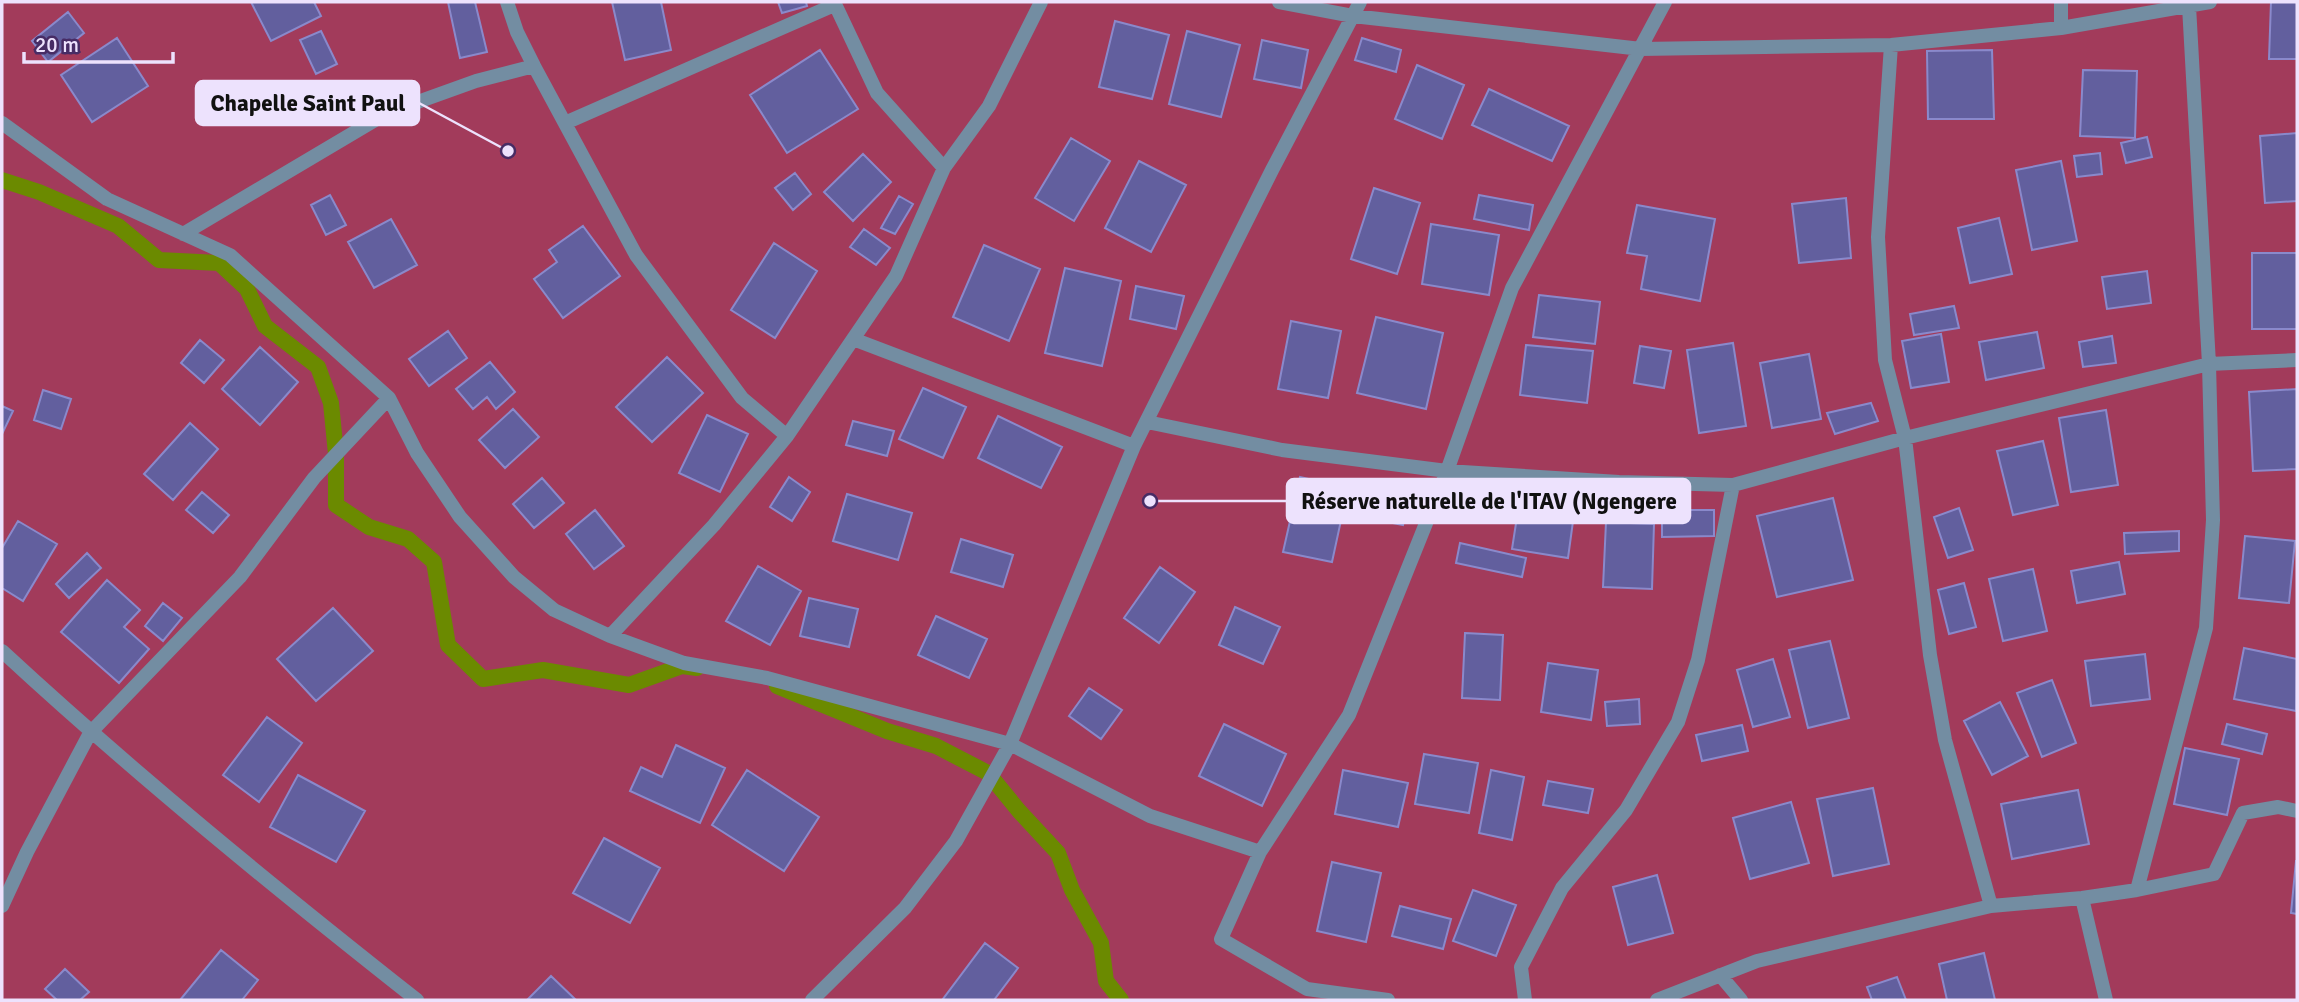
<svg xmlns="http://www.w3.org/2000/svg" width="2299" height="1002" font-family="Signika,sans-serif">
	<rect width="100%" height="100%" fill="#523771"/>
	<path fill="#a23b5b" d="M2 2H2297V1000H2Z"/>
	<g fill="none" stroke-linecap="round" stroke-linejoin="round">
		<path stroke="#6b8a00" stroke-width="16" d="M2 180 39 192 118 226 159 260 219 263 247 289 265 326 318 367 331 403 336 454V505L369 527 408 539 434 562 448 645 483 679 543 670 629 685 682 666 697 668
			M777 686 887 731 936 746 988 773 1019 811 1058 853 1072 890 1101 943 1106 981 1121 1000"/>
	</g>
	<path fill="#625f9e" stroke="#8a89cb" stroke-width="2" d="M251 2H314L321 16 271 41Z
		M448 2H475L487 52 460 58Z
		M612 2H661L671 50 625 60Z
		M778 2H806L807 6 782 13Z
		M2271 2H2297V59H2269Z
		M68 12 84 33 48 62 32 41Z
		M1115 21 1169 35 1152 99 1099 87Z
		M321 31 337 64 316 74 300 40Z
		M1187 31 1240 45 1221 117 1169 104Z
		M117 38 148 86 92 122 61 75Z
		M1362 38 1401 50 1396 72 1355 60Z
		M1262 40 1308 50 1301 88 1254 79Z
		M820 50 858 109 787 153 750 95Z
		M1992 50 1994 119H1928L1927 51Z
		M1417 65 1464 85 1442 139 1395 119Z
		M2083 70 2137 71 2135 138 2080 136Z
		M1489 89 1569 126 1552 161 1472 125Z
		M2297 133V201L2265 203 2260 136Z
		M2147 137 2152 157 2126 163 2121 143Z
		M1071 138 1110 161 1074 221 1035 198Z
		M2100 153 2102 174 2077 177 2074 156Z
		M863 154 891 182 853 221 824 192Z
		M1139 161 1186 185 1151 252 1105 228Z
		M2061 161 2077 241 2032 250 2016 170Z
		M795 173 811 194 793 210 775 188Z
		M1374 188 1420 203 1397 274 1351 259Z
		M330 195 346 225 326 235 311 205Z
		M1479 195 1533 205 1529 230 1474 219Z
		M899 196 913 204 895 234 881 228Z
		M1846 198 1851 258 1799 263 1792 204Z
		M1637 205 1715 219 1700 301 1641 289 1647 256 1627 253Z
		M1999 218 2012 274 1970 283 1958 228Z
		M391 219 417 265 374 288 348 242Z
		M1431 224 1499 235 1489 295 1422 284Z
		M583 226 620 276 563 318 534 279 557 262 549 250Z
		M864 229 890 248 876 265 850 247Z
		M774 243 817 271 775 338 731 310Z
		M984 245 1040 269 1009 341 953 317Z
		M2252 253H2297V329H2252Z
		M1065 268 1121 281 1102 366 1045 353Z
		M2147 271 2151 303 2107 309 2102 277Z
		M1136 286 1184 296 1176 329 1130 319Z
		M1539 295 1600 302 1595 344 1533 337Z
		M1954 306 1959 328 1914 335 1910 314Z
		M1376 317 1443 333 1426 409 1357 393Z
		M1291 321 1341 331 1328 398 1278 389Z
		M448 331 467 358 429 386 409 359Z
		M2037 332 2044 368 1986 380 1979 342Z
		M1941 334 1949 382 1911 388 1902 341Z
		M2112 336 2116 363 2083 367 2079 342Z
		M200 340 224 360 204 383 181 363Z
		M1733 343 1746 426 1699 433 1687 350Z
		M1526 345 1593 351 1587 403 1520 395Z
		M1640 346 1671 351 1664 388 1634 383Z
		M260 347 298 382 260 425 222 389Z
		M1809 354 1821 419 1772 428 1760 363Z
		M667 357 703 393 652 442 616 407Z
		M490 362 515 392 496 409 487 397 473 409 456 389Z
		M923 388 966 407 943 458 899 439Z
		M2297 389V469L2253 471 2249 392Z
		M43 390 71 399 61 429 34 420Z
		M1871 403 1878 421 1835 434 1827 413Z
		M2 406 13 411 2 434Z
		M513 409 539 437 505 468 479 440Z
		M2106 410 2118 485 2071 492 2059 418Z
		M707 415 748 434 720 492 679 473Z
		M998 416 1062 447 1041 488 978 458Z
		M853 421 894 431 887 456 846 445Z
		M190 423 218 449 173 500 144 474Z
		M2043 441 2058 505 2013 515 1997 451Z
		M789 477 810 492 792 521 770 507Z
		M1300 477 1348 488 1332 562 1283 552Z
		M542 478 564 503 534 528 513 504Z
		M1355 480 1410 492 1403 525 1348 514Z
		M202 492 229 515 213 533 186 510Z
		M847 494 912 513 898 560 833 541Z
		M1833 498 1853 580 1777 597 1757 516Z
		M1519 504 1574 514 1568 558 1512 549Z
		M1959 508 1973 550 1948 558 1934 517Z
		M595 510 624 546 594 569 566 534Z
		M1662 510H1714V536L1662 537Z
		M18 521 57 544 23 601 2 588V548Z
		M1606 522 1654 524 1652 589 1603 587Z
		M2179 531V551L2125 554 2124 533Z
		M2245 536 2295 541 2289 603 2239 598Z
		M961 539 1013 555 1003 587 951 572Z
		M1460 543 1526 558 1522 577 1456 563Z
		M87 553 101 568 69 598 56 584Z
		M2119 562 2125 594 2077 603 2071 571Z
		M758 566 801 591 770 645 726 621Z
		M1160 567 1195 592 1159 643 1124 618Z
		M2033 569 2047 631 2003 641 1989 579Z
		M107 580 140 610 124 627 149 649 119 683 61 632Z
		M1964 583 1976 627 1949 634 1938 590Z
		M809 598 858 609 849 647 800 636Z
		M163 603 182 618 163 641 145 626Z
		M1235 607 1280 627 1263 664 1219 645Z
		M333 608 373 651 316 701 277 659Z
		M936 616 987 639 969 678 918 655Z
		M1465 633 1503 635 1500 700 1462 698Z
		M1830 641 1849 718 1808 728 1789 650Z
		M2244 648 2297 659 2296 711 2234 699Z
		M2145 654 2150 699 2091 706 2085 661Z
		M1773 659 1790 717 1753 727 1737 670Z
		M1548 663 1598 670 1591 720 1541 712Z
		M2052 680 2076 743 2042 757 2017 693Z
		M1089 688 1122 710 1101 739 1069 716Z
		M1639 699 1640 724 1607 726 1605 702Z
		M2000 702 2028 756 1992 775 1964 721Z
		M267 717 302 743 259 802 223 775Z
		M1224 724 1286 754 1262 806 1199 776Z
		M2227 724 2267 734 2262 754 2222 744Z
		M1742 725 1748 751 1702 761 1696 735Z
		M676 745 725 768 700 823 630 791 641 767 662 777Z
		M2185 748 2239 759 2227 815 2174 804Z
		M1424 754 1478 763 1469 813 1415 804Z
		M747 770 819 817 784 871 712 825Z
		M1343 770 1408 783 1398 827 1335 814Z
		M1491 770 1524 777 1512 840 1479 833Z
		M298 775 365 811 336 862 270 827Z
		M1548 781 1593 789 1588 813 1543 805Z
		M1873 788 1889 864 1833 876 1817 799Z
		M2078 790 2089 844 2012 859 2001 804Z
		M1791 802 1809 863 1750 879 1733 818Z
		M604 838 660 868 630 923 573 893Z
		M2296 861H2297V914L2291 913Z
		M1332 862 1381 873 1366 942 1317 931Z
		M1657 875 1673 933 1628 945 1613 887Z
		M1473 890 1516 905 1496 956 1453 941Z
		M1400 906 1451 919 1443 949 1392 936Z
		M985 943 1018 968 994 1000H945L943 999Z
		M221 950 258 980 242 1000H180Z
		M1984 953 1995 1000H1947L1939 964Z
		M65 969 89 992 80 1000H57L45 989Z
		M551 976 576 1000H527Z
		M1897 977 1906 1000H1872L1867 987Z"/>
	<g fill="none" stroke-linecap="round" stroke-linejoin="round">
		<path stroke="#738da2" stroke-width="14" d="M507 2 517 32 534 66 636 255 742 398 787 436
			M834 2 877 93 944 168
			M1279 2 1353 16 1641 49 1891 45 2061 28 2210 2
			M2061 2V28
			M1891 45 1878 237 1885 360 1905 438 1930 655 1945 740 1991 906
			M2 123 107 199 230 255 389 398 417 453 460 517 514 577 554 610 610 636 684 663 767 678 1010 744 1150 816 1260 852 1221 939 1307 989 1388 1000
			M565 123 834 5
			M183 234 387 113 476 81 534 66
			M853 339 1134 446
			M1147 422 1282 450 1447 471 1619 482 1733 485 1905 438 2209 364 2297 360
			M610 636 714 525 787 436 896 276 944 168 989 106 1041 2
			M2 651C135 774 275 888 417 1000
			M1260 852 1349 715 1447 471 1512 288 1665 2
			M2137 890 2206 628 2213 520 2209 364 2189 6
			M2082 898 2106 1000
			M2 906 27 852 90 733 240 577 314 478 389 398
			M1720 975 1741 1000
			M812 1000 905 908 956 841 1010 744 1134 446 1272 170 1360 2
			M1525 1000 1521 967 1562 888 1626 810 1678 722 1698 660 1733 485
			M1657 1000 1757 961 1991 906 2082 898 2137 890 2214 874 2243 813 2278 807 2297 811"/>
	</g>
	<path fill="none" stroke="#ede2fd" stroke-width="2.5" d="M508 151L419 103M1150 501L1287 501"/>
	<g fill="#ede2fd" stroke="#472c65" stroke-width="2.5">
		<circle cx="508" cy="151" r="7"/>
		<circle cx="1150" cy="501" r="7"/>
	</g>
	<g fill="#ede2fd" stroke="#ede2fd" stroke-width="2.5">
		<rect x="196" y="81" width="223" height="44" rx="7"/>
		<rect x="1287" y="479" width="403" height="44" rx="7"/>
	</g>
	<g font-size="23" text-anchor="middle" font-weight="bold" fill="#111">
		<text x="308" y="111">Chapelle Saint Paul</text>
		<text x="1489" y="509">Réserve naturelle de l'ITAV (Ngengere</text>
	</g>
	<rect width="2299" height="1002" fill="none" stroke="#ede2fd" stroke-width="7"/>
	<path d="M24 52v10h149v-10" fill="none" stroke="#ede2fd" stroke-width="3.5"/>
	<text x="35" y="52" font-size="21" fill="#ede2fd" stroke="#472c65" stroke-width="5" paint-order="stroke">20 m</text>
</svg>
